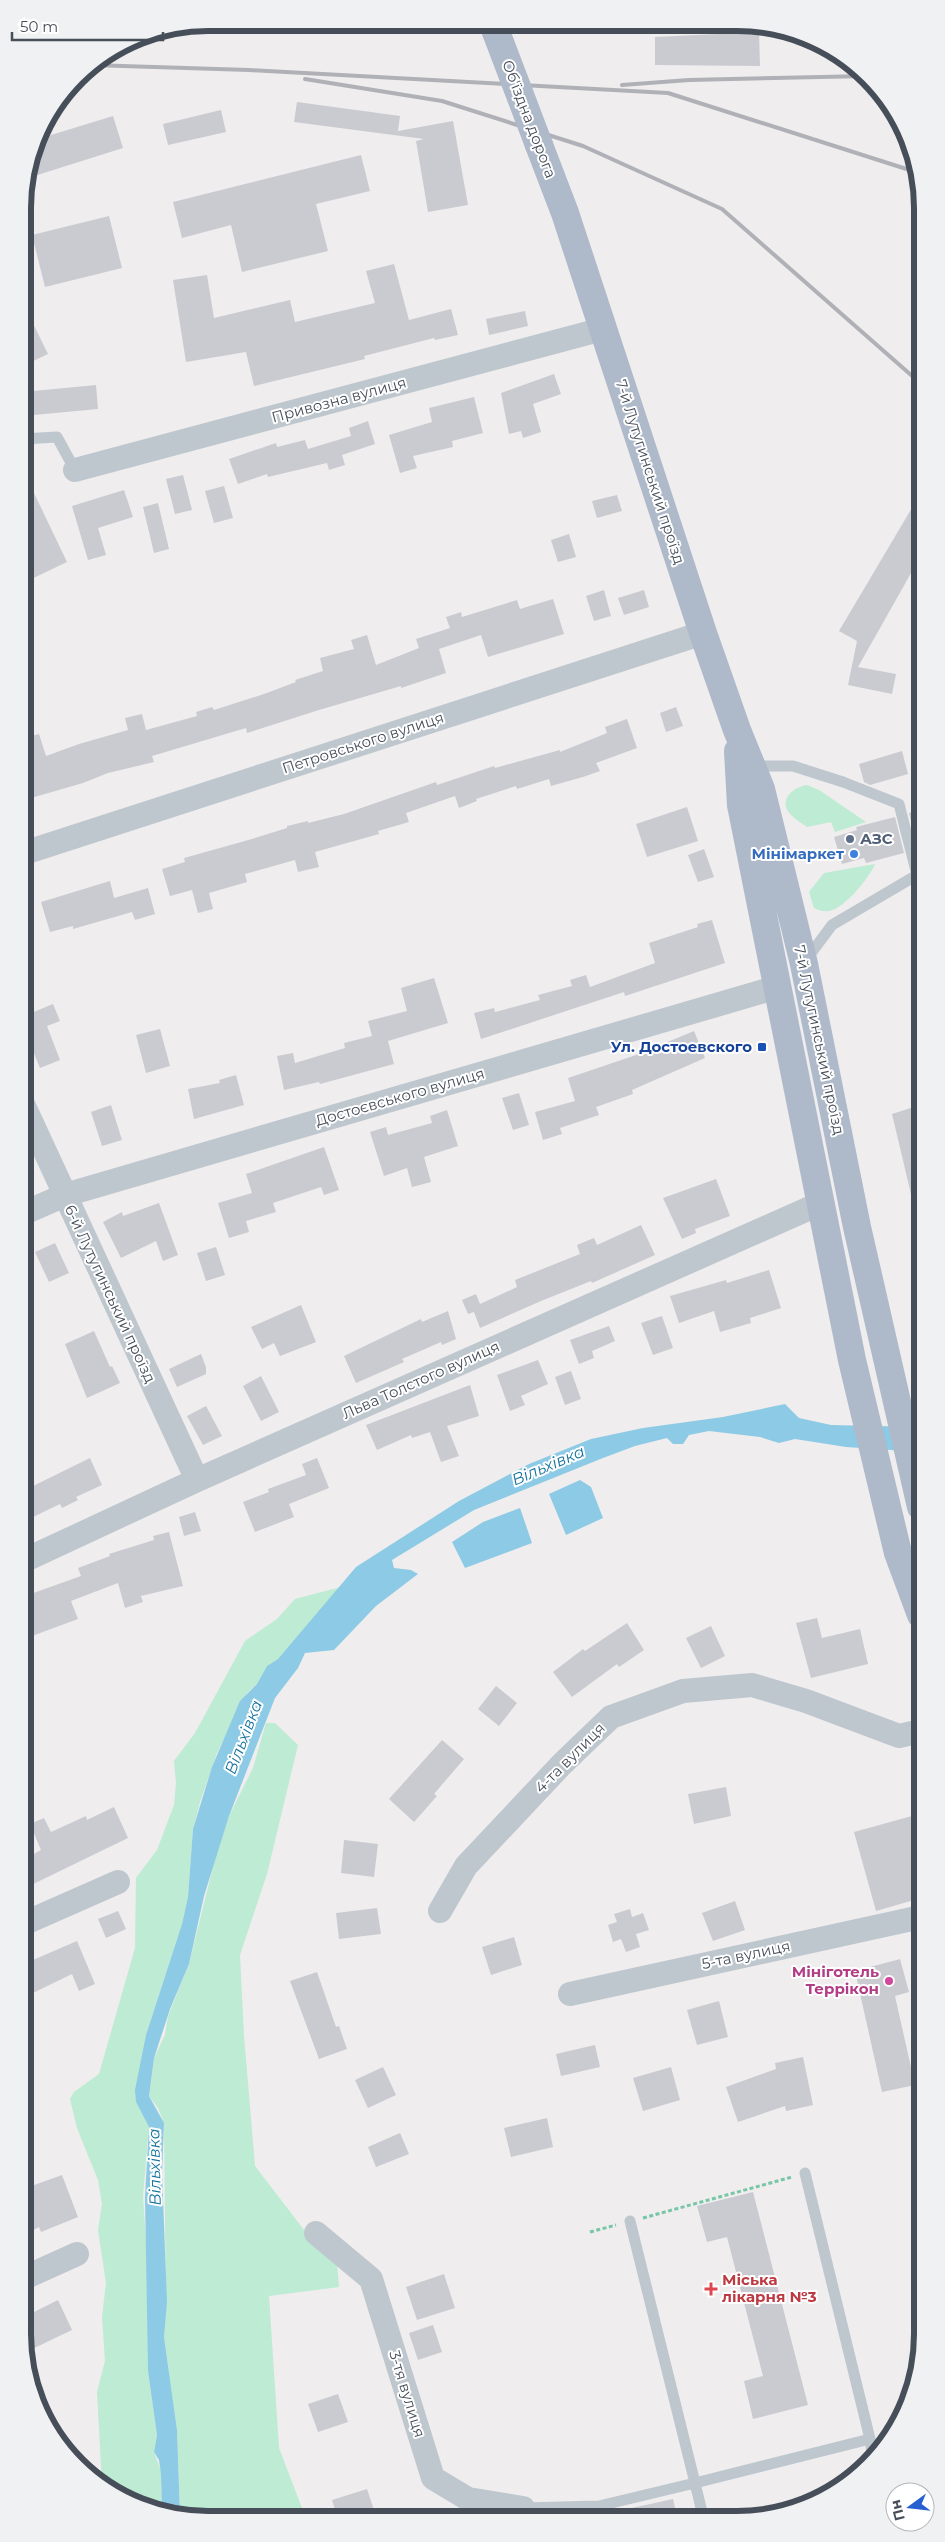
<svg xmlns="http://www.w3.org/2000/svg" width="945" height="2542" font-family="Montserrat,sans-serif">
	<rect width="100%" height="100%" fill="#efeded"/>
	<path fill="#bdebd3" d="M807 785 819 790 866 822 835 832 831 822 807 827C802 823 796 820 791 815 777 801 793 787 807 785Z
		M875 864C870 877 844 909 829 911 823 912 819 910 814 908L809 892 824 873Z
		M341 1587 278 1659 267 1666 257 1684 248 1692 217 1753 200 1802 193 1829 188 1897 182 1924 146 2035 136 2102 149 2127 143 2196 147 2257 148 2371 157 2435 154 2452 161 2471 162 2513 126 2500 102 2484 97 2392 105 2361 102 2317 106 2283 98 2230 102 2204 98 2180 77 2128 70 2099 74 2092 99 2074 135 1948 136 1878 157 1850 174 1805 176 1783 174 1761 195 1733 245 1641 277 1619 295 1599Z
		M266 1723H275L298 1745 267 1874 240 1955 244 2036 255 2166 304 2230 337 2263 339 2287 269 2296 279 2448 305 2516H180L177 2430 164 2337 166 2306 164 2123 158 2108 149 2096 154 2058 165 2035 168 2016 189 1964 216 1855 229 1816 253 1768Z"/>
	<path fill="#8dcae5" d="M785 1404 799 1418 831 1425 921 1427V1452L846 1447 795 1439 779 1443 760 1437 709 1431 689 1435 683 1444H673L667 1438 635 1446 603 1458 474 1510 392 1560 394 1568 411 1570 418 1574 376 1606 334 1650 305 1653 298 1668 275 1698 229 1816 204 1896 189 1964 170 2009 154 2058 149 2096 164 2123 162 2173 167 2302 164 2337 177 2430 180 2516 162 2513 161 2474 159 2460 154 2452 157 2435 148 2371 145 2197 149 2127 136 2102 135 2090 146 2035 182 1924 188 1897 193 1829 212 1767 240 1701 257 1684 267 1666 278 1659 356 1567 459 1501 529 1464 591 1439 643 1428 723 1417Z
		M580 1480 591 1487 603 1518 566 1535 549 1494Z
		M520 1508 532 1543 465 1568 452 1542 483 1522Z"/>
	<path fill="#cacbd1" d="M759 32 760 66 655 65V37Z
		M297 102 400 116 398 131 453 121 468 205 428 212 416 141 424 139 294 122Z
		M221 110 226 132 168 145 163 124Z
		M113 116 123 148 28 178 38 139Z
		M361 155 370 191 316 204 328 251 242 272 231 225 182 238 173 202Z
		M109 216 122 268 45 287 32 235Z
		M394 264 409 320 451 309 458 335 435 340 434 338 364 356 365 359 254 386 246 352 186 362 173 280 207 275 214 318 290 300 295 322 375 303 366 271Z
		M23 303 48 354 23 366Z
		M525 311 528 326 489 335 486 319Z
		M554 374 561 394 533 404 541 432 523 438 521 431 509 434 501 393Z
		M96 385 98 409 23 416V392Z
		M474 397 483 433 452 441 453 447 413 456 417 468 400 473 389 435 432 422 429 408Z
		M368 421 375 444 342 455 345 465 329 470 327 463 268 477 267 474 238 484 229 459 276 443 277 447 305 440 308 449 351 436 349 428Z
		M23 470 67 562 23 583Z
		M183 475 192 510 175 514 166 479Z
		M224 486 233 518 214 523 205 491Z
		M124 490 133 517 98 528 106 555 88 560 72 506Z
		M617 495 622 511 597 518 592 501Z
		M919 496V559L858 667 896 674 892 694 848 685 857 641 839 631Z
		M158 503 169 549 154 553 143 507Z
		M569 534 576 557 558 562 551 540Z
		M604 590 611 616 594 621 586 596Z
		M644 590 649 607 624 615 618 598Z
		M553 599 564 634 488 657 481 635 439 649 446 673 401 688V686L319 710 247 733 246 728 152 756 154 762 108 773 83 783 24 800V738L39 734 46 756 79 744 128 730 125 718 142 714 146 730 197 716 196 712 212 707 214 710 264 694 296 682 295 680 323 671 320 658 354 649 351 640 367 635 376 665 419 648 416 639 450 628 446 617 461 612 462 617 517 600 520 609Z
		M676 707 683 726 666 732 660 713Z
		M627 719 637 748 596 763 600 771 583 777 551 786 549 779 517 789 516 786 476 799 477 801 459 808 455 796 406 813 409 822 378 831 379 834 315 852 319 867 298 872 295 860 245 874 247 882 209 893 213 909 198 913 192 890 170 896 162 869 185 862 184 858 252 839 287 828V826L308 821V823L344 814 436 782 437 785 494 766 495 768 560 750V752L607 733 605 727Z
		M902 751 908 774 870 785 864 782 859 764Z
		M687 807 698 841 647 857 636 824Z
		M916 811 920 826 918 850 909 813Z
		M895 817 904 853 866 863 864 858 842 864 834 837 857 830 856 827Z
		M704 849 714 877 698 882 688 855Z
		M110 881 114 898 148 888 155 914 135 920 132 912 73 929V926L50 932 41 902Z
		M712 920 725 963 625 996 624 992 481 1039 474 1013 494 1008 495 1012 540 1000 538 995 572 986 570 980 586 975 590 987 655 963 649 943 698 927 697 924Z
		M434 978 448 1023 388 1041 394 1064 320 1084 319 1082 284 1090 277 1056 293 1053 295 1063 345 1048 344 1043 372 1036 368 1021 407 1011 401 988Z
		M53 1004 60 1021 47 1026 60 1060 40 1068 24 1029V1016Z
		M160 1029 170 1066 146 1073 136 1035Z
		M694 1031 705 1058 632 1090 633 1094 596 1107 599 1115 560 1128 562 1134 543 1140 535 1112 575 1101 568 1078 636 1055Z
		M236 1075 244 1105 194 1119 188 1089 220 1083 219 1080Z
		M519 1093 529 1125 513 1130 502 1098Z
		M111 1105 122 1140 102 1146 91 1112Z
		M920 1105V1206L914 1207 892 1114Z
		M447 1110 458 1146 424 1157 431 1182 412 1187 407 1168 384 1176 370 1132 386 1127 388 1135 432 1123 430 1116Z
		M324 1147 339 1190 324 1195 321 1187 273 1203 276 1212 246 1221 249 1232 229 1238 218 1203 252 1193 246 1174Z
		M716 1179 730 1216 695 1229 696 1233 682 1239 663 1198Z
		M159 1203 178 1255 163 1261 156 1241 121 1258 103 1222 122 1212 123 1216Z
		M641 1225 655 1255 592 1283 591 1281 541 1301 480 1328 474 1312 468 1314 462 1300 476 1294 480 1304 517 1287 515 1280 580 1254 577 1245 594 1238 597 1245Z
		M55 1243 69 1273 49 1282 35 1252Z
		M216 1247 225 1275 206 1281 197 1253Z
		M769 1270 781 1308 750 1318 751 1323 720 1332 714 1311 679 1323 670 1296 726 1280 727 1283Z
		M301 1305 316 1342 280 1356 274 1343 262 1349 251 1327Z
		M448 1311 456 1339 442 1345 441 1342 402 1359 404 1362 356 1383 344 1356 421 1319 422 1322Z
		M662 1316 673 1348 653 1355 641 1323Z
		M609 1326 615 1341 592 1351 594 1358 579 1364 570 1340Z
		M94 1331 110 1367 112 1366 120 1383 87 1398 65 1344Z
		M201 1354 206 1367V1374L177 1387 169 1369Z
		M538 1360 548 1384 521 1396 525 1405 510 1411 497 1375Z
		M571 1371 581 1399 565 1405 555 1377Z
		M261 1376 279 1412 261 1421 243 1386Z
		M470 1385 479 1416 447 1426 459 1456 441 1462 430 1432 412 1438 411 1435 377 1450 366 1425Z
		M206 1406 222 1436 203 1445 187 1416Z
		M90 1458 102 1485 76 1497 78 1500 62 1508 60 1504 31 1518 25 1506V1490Z
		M317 1458 329 1488 289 1504 294 1517 255 1532 243 1502 269 1492 268 1489 306 1475 302 1464Z
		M195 1512 201 1531 184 1536 179 1517Z
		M169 1532 183 1586 141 1596 143 1602 125 1608 118 1583 71 1601 78 1619 32 1636 25 1619V1596L81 1576 78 1568 110 1556 109 1554 154 1540 153 1536Z
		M817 1618 822 1638 860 1629 868 1664 811 1678 796 1623Z
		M627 1623 644 1650 619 1667 617 1664 572 1697 553 1672 583 1649 585 1651Z
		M711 1626 725 1656 701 1668 686 1638Z
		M496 1686 517 1703 499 1726 478 1709Z
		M442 1740 464 1759 434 1794 437 1796 414 1822 389 1799Z
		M726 1787 731 1816 694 1824 688 1794Z
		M114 1807 128 1838 25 1888V1859L41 1850 30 1824 44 1818 51 1832 86 1816 87 1820Z
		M912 1816 921 1850V1898L876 1911 854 1832Z
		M344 1840 378 1844 374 1877 341 1873Z
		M735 1901 745 1930 713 1941 702 1913Z
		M377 1908 381 1934 339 1939 336 1913Z
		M630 1909 632 1917 643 1913 649 1930 636 1934 640 1947 626 1952 621 1939 613 1942 608 1925 617 1922 614 1914Z
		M118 1911 126 1929 106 1938 98 1919Z
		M514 1937 522 1965 491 1975 482 1947Z
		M77 1941 95 1984 79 1991 72 1974 33 1993 26 1978V1963Z
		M900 1959 909 1992 895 1996 915 2085 882 2092 855 1971Z
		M317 1972 336 2027 339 2026 347 2049 319 2059 290 1981Z
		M719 2001 728 2037 697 2045 687 2010Z
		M595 2045 600 2067 561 2076 556 2054Z
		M803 2057 813 2105 786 2111 785 2106 738 2122 726 2087 776 2069 775 2063Z
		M383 2067 396 2095 368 2108 355 2080Z
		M671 2067 680 2100 643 2111 633 2078Z
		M547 2118 553 2147 511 2157 504 2128Z
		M400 2133 409 2154 376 2167 368 2147Z
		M62 2175 78 2217 41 2232 39 2227 26 2234V2188Z
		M753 2192 808 2405 753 2419 744 2381 763 2376 727 2237 707 2242 697 2206Z
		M444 2274 455 2308 417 2320 406 2287Z
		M58 2300 72 2330 26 2352V2316Z
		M433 2325 442 2352 418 2360 409 2333Z
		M338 2394 348 2422 318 2432 308 2404Z
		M367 2489 376 2516H337L332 2500Z
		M673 2499 677 2516H628L627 2509Z"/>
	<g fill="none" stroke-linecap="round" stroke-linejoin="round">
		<path stroke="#78c6a7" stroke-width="3" stroke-dasharray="4 2.5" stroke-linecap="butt" d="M643 2218 792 2177
			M590 2232 616 2225"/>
		<path stroke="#bec6ce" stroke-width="11" d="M23 439 57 437 75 470
			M752 766H793L843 782 899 804 917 875 832 925 806 960
			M805 2173 870 2439
			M630 2221 695 2483 870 2439 873 2460
			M523 2508 599 2506 695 2483 703 2516"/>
		<path stroke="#bec6ce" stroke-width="24" d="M75 470 603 329
			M24 853 703 633
			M24 1106 197 1480
			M24 1213 65 1195 778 987
			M25 1560 197 1480 819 1204
			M440 1911 466 1866 562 1764 611 1717 683 1691 752 1685 806 1701 899 1736 921 1731
			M25 1923 118 1882
			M570 1994 921 1917
			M316 2233 371 2279 433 2478 468 2499 523 2508 525 2516
			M26 2277 77 2254"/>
		<path stroke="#aeb9ca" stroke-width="28" d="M539 145 565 213 703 633 737 730 761 789 804 964 857 1227 921 1507
			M738 751 741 805 852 1360 898 1553 921 1615"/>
		<path stroke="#afb1b7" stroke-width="4" d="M91 65 249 70 668 93 919 173
			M305 79 442 101 583 146 722 209 919 382
			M622 85 689 80 867 76"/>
		<path stroke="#aeb9ca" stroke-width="28" d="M493 24 539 145"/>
	</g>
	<circle fill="#5c6f8a" stroke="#fff" stroke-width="2" cx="850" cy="839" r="5"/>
	<circle fill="#3f7fe0" stroke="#fff" stroke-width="2" cx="854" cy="854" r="5"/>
	<rect fill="#1a4fb4" stroke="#fff" stroke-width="2" x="757" y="1042" width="10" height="10" rx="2.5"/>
	<circle fill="#d1479c" stroke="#fff" stroke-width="2" cx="889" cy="1981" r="5"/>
	<path fill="#e0444e" stroke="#fff" stroke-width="2" d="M708.5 2281.5h5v5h5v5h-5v5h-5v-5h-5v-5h5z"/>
	<g text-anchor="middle" stroke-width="4" stroke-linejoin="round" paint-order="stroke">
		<g font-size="15" fill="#464e59" stroke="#fff">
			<text transform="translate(529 119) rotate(69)" y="5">Об'їздна дорога</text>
			<text transform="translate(339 400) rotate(-15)" y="5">Привозна вулиця</text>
			<text transform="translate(650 472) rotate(72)" y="5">7-й Лутугинський проїзд</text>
			<text transform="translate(363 743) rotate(-18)" y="5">Петровського вулиця</text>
			<text transform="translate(819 1040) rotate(78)" y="5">7-й Лутугинський проїзд</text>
			<text transform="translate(400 1097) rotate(-16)" y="5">Достоєвського вулиця</text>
			<text transform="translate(110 1294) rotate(65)" y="5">6-й Лутугинський проїзд</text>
			<text transform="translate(421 1380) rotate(-24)" y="5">Льва Толстого вулиця</text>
			<text transform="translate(570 1758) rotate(-45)" y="5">4-та вулиця</text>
			<text transform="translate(746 1955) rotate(-12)" y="5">5-та вулиця</text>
			<text transform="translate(407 2394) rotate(73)" y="5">3-тя вулиця</text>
		</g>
		<g font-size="15" font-weight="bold" fill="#4e5e75" stroke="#fff" text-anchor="start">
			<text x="860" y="844">АЗС</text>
		</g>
		<g font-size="15" font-weight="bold" fill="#366cbe" stroke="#fff" text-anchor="end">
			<text x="844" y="859">Мінімаркет</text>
		</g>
		<g font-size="15" font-weight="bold" fill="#164399" stroke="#fff" text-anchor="end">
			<text x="752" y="1052">Ул. Достоевского</text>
		</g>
		<g font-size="15" font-weight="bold" fill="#b23c85" stroke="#fff" text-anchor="end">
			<text x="879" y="1977">Мініготель<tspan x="879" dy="17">Террікон</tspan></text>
		</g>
		<g font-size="15" font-weight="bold" fill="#be3a42" stroke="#fff" text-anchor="start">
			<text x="722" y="2285">Міська<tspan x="722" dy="17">лікарня №3</tspan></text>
		</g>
		<g font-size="16" font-style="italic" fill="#16739c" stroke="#fff">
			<text transform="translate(548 1465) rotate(-23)" y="6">Вільхівка</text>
			<text transform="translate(243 1737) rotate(-69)" y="6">Вільхівка</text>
			<text transform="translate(154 2167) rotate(-91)" y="6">Вільхівка</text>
		</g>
	</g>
	<path d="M0 0H945V2542H0ZM208 31H737A177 177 0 0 1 914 208V2334A177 177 0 0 1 737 2511H208A177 177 0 0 1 31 2334V208A177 177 0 0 1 208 31Z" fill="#f0f1f2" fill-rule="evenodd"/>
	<path fill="none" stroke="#464e59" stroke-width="6" d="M208 31H737A177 177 0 0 1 914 208V2334A177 177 0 0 1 737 2511H208A177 177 0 0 1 31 2334V208A177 177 0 0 1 208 31Z"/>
	<g transform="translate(910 2507) rotate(255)"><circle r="24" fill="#ffffff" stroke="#b5b8bd"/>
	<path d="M0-4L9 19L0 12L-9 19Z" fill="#255fd1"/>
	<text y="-8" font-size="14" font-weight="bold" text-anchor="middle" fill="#464e59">Пн</text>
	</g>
	<path d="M12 32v8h151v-8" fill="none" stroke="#464e59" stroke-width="2.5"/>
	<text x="20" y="32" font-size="15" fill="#464e59" stroke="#ffffff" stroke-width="4" paint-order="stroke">50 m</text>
</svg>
